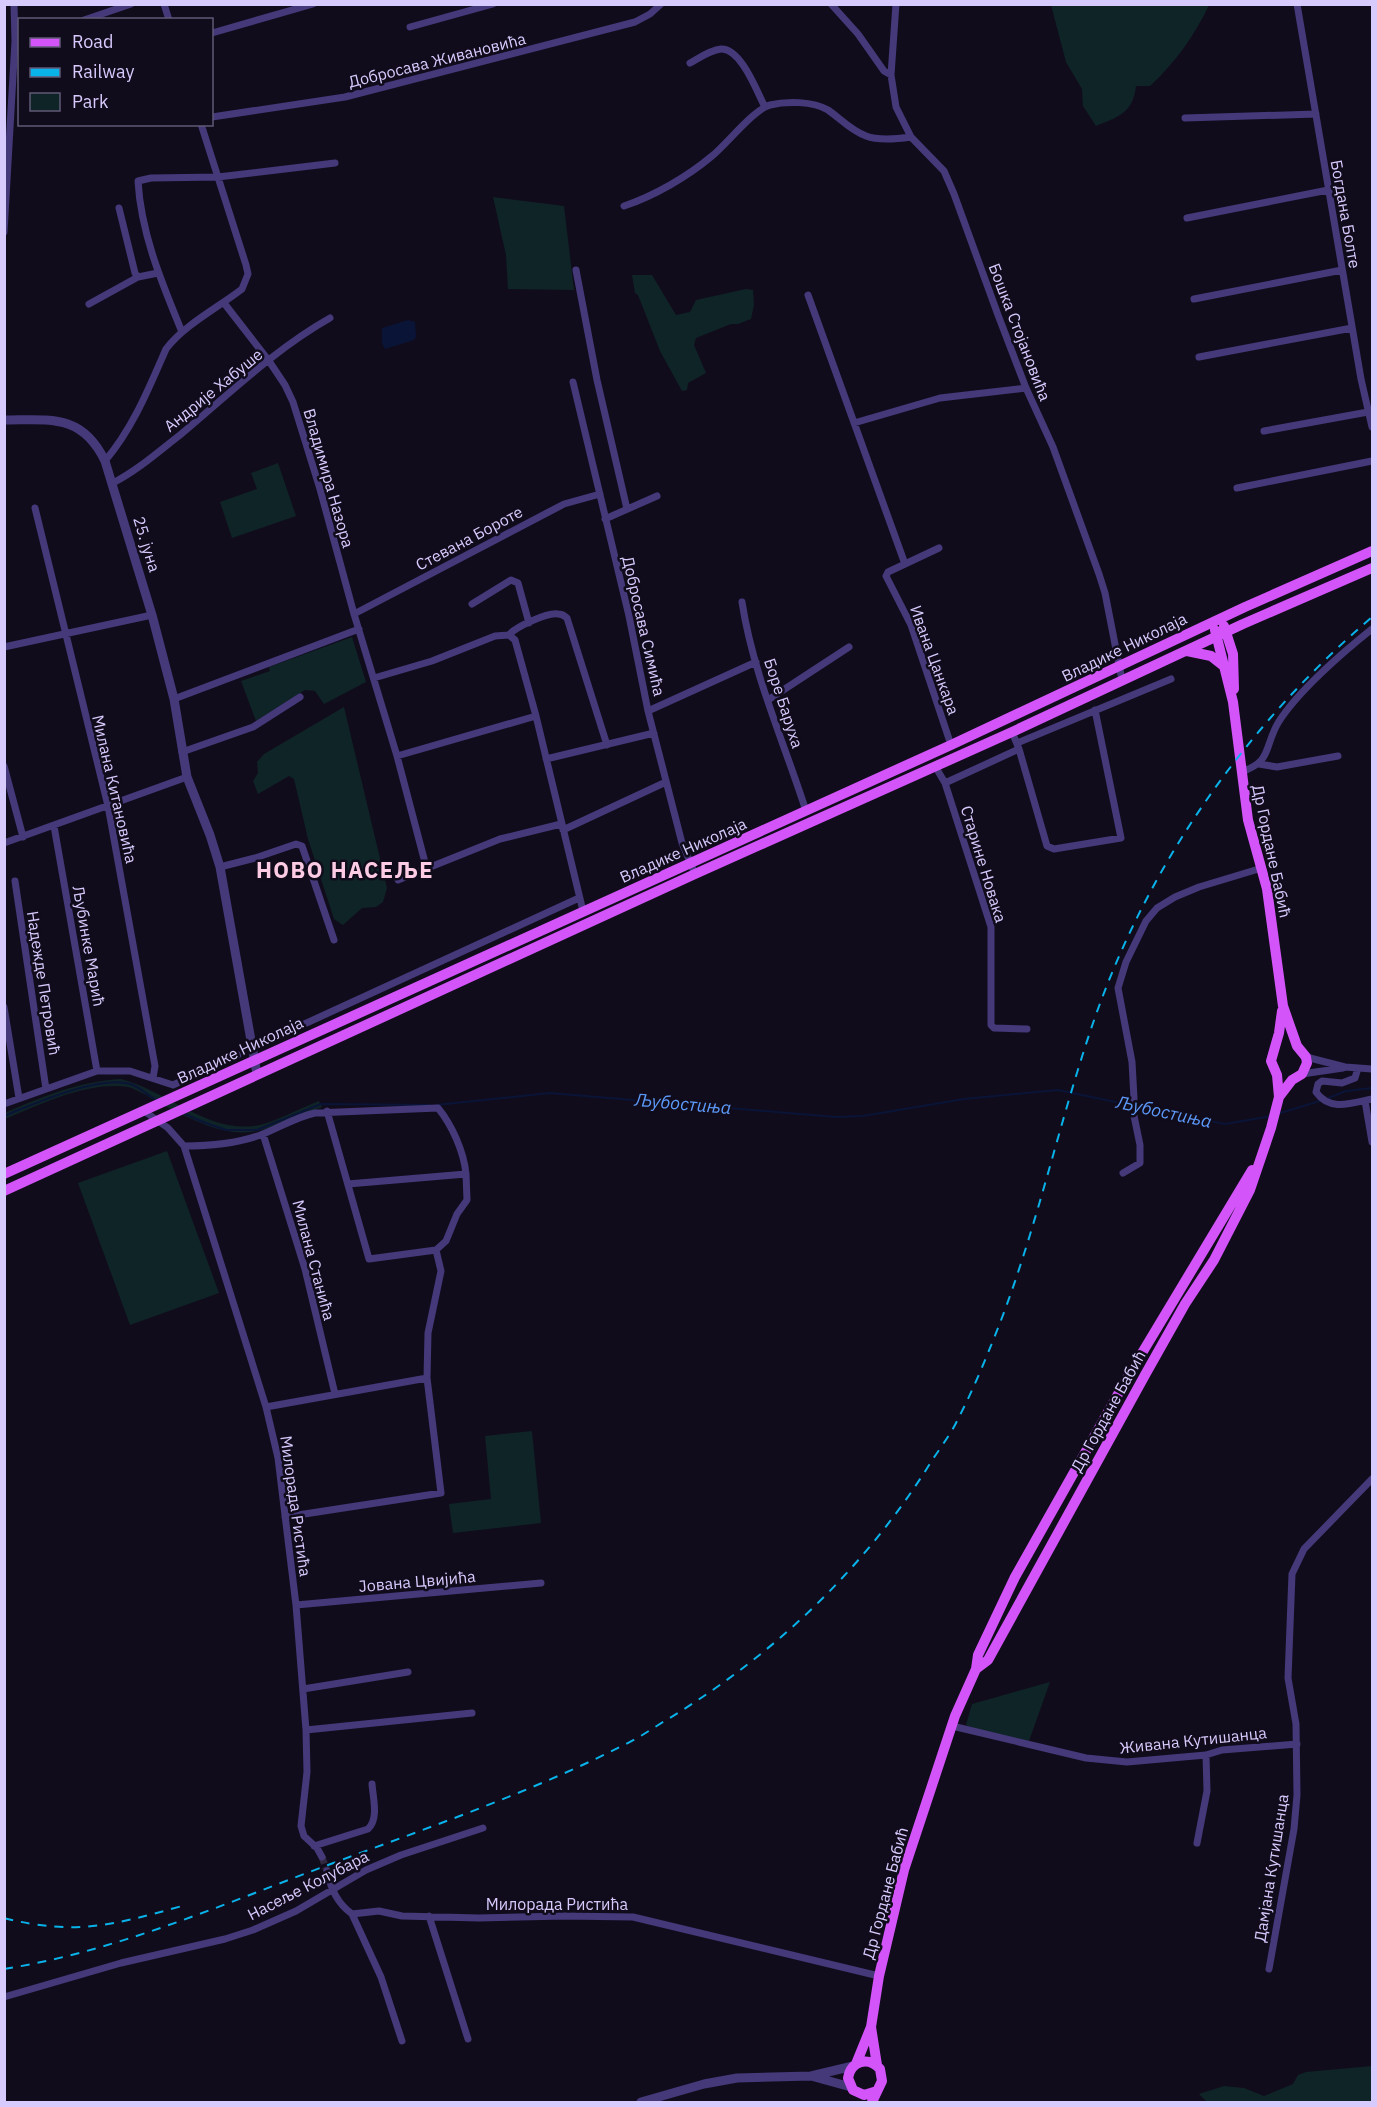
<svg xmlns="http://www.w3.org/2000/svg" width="1377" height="2107" font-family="'IBM Plex Sans',sans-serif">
	<rect width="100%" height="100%" fill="#110c1c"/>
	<path fill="#0f2426" d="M1051 5V4L1209 5C1195 35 1175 63 1150 86H1136C1133 113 1118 117 1096 126L1083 106 1082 89 1066 62Z
		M493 197 564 206 574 290 508 289 506 255Z
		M632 275H652L676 315 690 312 696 300 746 289 753 290 754 305 751 319 738 324H731L696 338 694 345 706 373 688 383 687 390 682 391 660 351 638 295 635 293Z
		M278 463 296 516 232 538 220 502 257 489 251 473Z
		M352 637 366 682 324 704 315 691 305 690 256 721 241 681 270 671 269 667Z
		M344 707 387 888 383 902 376 907 362 908 343 925 334 919 308 839 294 779 289 776 258 794 253 781 258 773 257 762 264 754Z
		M121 1079C167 1091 206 1132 254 1126 269 1125 303 1107 319 1101L322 1107C304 1114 274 1128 257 1131 227 1137 199 1123 173 1110 163 1105 137 1089 128 1087 88 1081 41 1104 5 1119V1113C41 1097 80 1081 121 1079Z
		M167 1151 219 1293 130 1325 78 1183Z
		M532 1431 541 1523 453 1533 449 1504 491 1499 485 1436Z
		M1050 1682 1029 1741 973 1729 966 1725 972 1704Z
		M1372 2066V2102H1207L1199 2094 1224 2086 1244 2088 1264 2096 1293 2084 1298 2075 1306 2072Z"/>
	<path fill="#0a1437" d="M408 320 415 322 416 337 414 340 385 349 382 343V328Z"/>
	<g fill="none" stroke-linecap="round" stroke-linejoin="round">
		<path stroke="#0a1437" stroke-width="2" d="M1326 1099 1346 1091 1372 1088
			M436 1105 550 1093 836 1117 863 1116 964 1099 1058 1090 1130 1105
			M1136 1106 1225 1124 1272 1116
			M183 1113 203 1122 226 1130H257L321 1104 430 1105
			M1277 1114 1320 1101
			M4 1116C34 1104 102 1073 133 1085 141 1088 148 1096 157 1100"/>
		<path stroke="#2f283e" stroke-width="7" stroke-dasharray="7 3.5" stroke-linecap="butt" d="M322 1857 327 1871"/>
		<path stroke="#45397a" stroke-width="7" d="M164 4 169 20
			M831 4 858 34 884 71 891 75
			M896 4 891 75 896 107 911 137 944 171 954 194 998 315 1026 388 1053 447 1099 574 1105 593 1122 680
			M1297 4 1361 379 1372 427
			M84 20 131 4
			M410 27 493 4
			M212 33 313 4
			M690 63C699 58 710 50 721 49 741 48 757 92 765 107
			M212 117 345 97 635 22 650 14 661 4
			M1185 118 1316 114
			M624 206C654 196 687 177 712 156 726 145 754 109 770 105 786 101 813 101 828 110 841 119 850 130 866 136 879 141 897 139 911 137
			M119 208 135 273 138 277 158 273
			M1187 218 1328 190
			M4 232 15 41 14 4
			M576 270 597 380 627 509
			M808 295 905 564
			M1194 299 1342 270
			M224 303 269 361 285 385 293 402 320 489 354 614 397 756 427 870
			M89 304 138 277
			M182 332C162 283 141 234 138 181L151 178 218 177 335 163
			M1199 357 1352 328
			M573 382 629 616 648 711 682 843 695 874
			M854 423 940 398 1026 388
			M1264 431 1368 412
			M105 461C133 428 149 388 166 349 184 325 219 307 242 289L248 274 246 265 201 124
			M113 483C138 470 158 452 180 435 228 395 275 349 330 318
			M1237 488 1372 461
			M35 508 108 806 155 1066 153 1078
			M605 519 657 496
			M939 548 888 572 886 576 911 625 951 745
			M742 602C753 674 784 742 806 811
			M472 604 511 580 518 583 529 623
			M354 614 564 504 600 494
			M509 635C515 627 548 612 558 614 563 614 563 615 567 618L607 745
			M4 647 152 615
			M374 678 432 661 495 636 509 635 515 640 536 716 583 911
			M174 699 359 629
			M768 700 849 647
			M648 711 756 662
			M1012 732 1019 749 1047 846 1054 849 1121 838 1095 710
			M1017 743 1171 679
			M182 752 253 727 300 697
			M397 756 536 716
			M546 759 654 733
			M1259 764 1277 767 1338 756
			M4 766 23 837
			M935 766 945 783 991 927V1025L994 1028 1027 1029
			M1241 772C1272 762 1264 747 1278 723 1297 692 1343 652 1372 629
			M945 783 1019 749
			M54 826 97 1071
			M563 830 666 782
			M4 843 187 777
			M220 867 255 858 296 844 302 846 334 940
			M398 880 500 839 561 824
			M15 881 46 1089
			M4 1007 19 1098
			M252 1048 579 898
			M1306 1057 1345 1067 1372 1069
			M1358 1068 1355 1078 1342 1083 1322 1081 1318 1084 1316 1092C1330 1112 1352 1103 1372 1099
			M1302 1074 1343 1068
			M1365 1101 1372 1142
			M4 1104 97 1071H130L173 1085 238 1055
			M144 1111 168 1128 184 1146 266 1407 278 1458 296 1605 306 1730 307 1772 301 1826 304 1836 317 1848 322 1857
			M327 1111 369 1259 436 1250
			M263 1134 305 1269 335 1394
			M184 1146C211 1146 237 1144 263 1134 281 1127 296 1117 315 1113L438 1108C452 1125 464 1152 466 1174L348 1184
			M1123 1173 1140 1163V1145L1133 1111 1134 1098 1132 1062 1118 988 1126 962 1146 921 1157 908 1175 897 1199 887 1262 868
			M266 1407 427 1378
			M285 1517 441 1493 427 1378 428 1333 441 1271 436 1250 446 1241 457 1214 467 1200 466 1174
			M296 1605 541 1583
			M303 1689 408 1672
			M952 1726 1086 1758 1127 1762 1206 1755 1222 1750 1297 1744
			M306 1730 472 1713
			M1197 1843 1207 1791 1206 1755
			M314 1846 368 1829C379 1819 373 1798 372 1784
			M327 1871C331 1889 337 1903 352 1914L379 1911 402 1916 479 1918 565 1916 633 1917 879 1976
			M352 1914 381 1977 402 2041
			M429 1916 468 2039
			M1269 1969 1294 1829 1297 1795 1296 1724 1288 1678 1292 1574 1304 1549 1372 1479
			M4 1997 121 1963 225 1939 253 1930 296 1911 366 1870 401 1855 483 1828"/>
		<path stroke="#45397a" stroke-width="9" d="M4 420C49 420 82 413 105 461L152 615 174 699 187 777 210 835 220 867 257 1074
			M811 2076 851 2087
			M641 2102 704 2084 737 2078 811 2076 853 2066"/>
		<path stroke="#d355f9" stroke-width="10" d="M1224 626 1233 654 1234 689
			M1187 651 1211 656 1225 667
			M1279 1097 1277 1075 1271 1061 1279 1033 1282 1011
			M4 1174 951 745 1245 607 1372 551
			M4 1191 695 874 1012 732 1243 624 1372 568
			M976 1669 988 1660 1145 1375 1185 1304 1214 1260 1250 1190 1271 1128 1279 1097 1292 1080 1302 1074 1307 1063 1306 1057 1297 1046 1283 1006 1267 889 1248 820 1233 702 1215 630
			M871 2027 877 2065
			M856 2064 871 2027 879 1976 904 1870 955 1716 976 1669 978 1655 1015 1577 1130 1373 1252 1170
			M872 2102 882 2081 880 2069C868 2056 851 2061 848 2078L853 2090 864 2095 877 2091"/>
		<path stroke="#09b3ea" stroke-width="2" stroke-dasharray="9 8" stroke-linecap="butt" d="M4 1918C75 1936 114 1925 182 1906
			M4 1969C117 1951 221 1905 328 1865 427 1828 529 1793 624 1745 639 1738 653 1728 668 1719 774 1655 865 1568 931 1462 940 1448 951 1434 958 1419 971 1394 982 1368 992 1343 1034 1241 1056 1133 1091 1029 1145 868 1245 726 1372 617"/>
	</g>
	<g text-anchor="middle" stroke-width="5" stroke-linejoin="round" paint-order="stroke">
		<g font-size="16" fill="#d7cafd" stroke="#110c1c">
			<text transform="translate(437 60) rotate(-14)" y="6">Добросава Живановића</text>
			<text transform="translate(1346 214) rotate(80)" y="6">Богдана Болте</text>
			<text transform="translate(1020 332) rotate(69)" y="6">Бошка Стојановића</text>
			<text transform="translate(213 390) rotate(-39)" y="6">Андрије Хабуше</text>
			<text transform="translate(329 478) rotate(74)" y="6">Владимира Назора</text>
			<text transform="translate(469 538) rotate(-28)" y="6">Стевана Бороте</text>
			<text transform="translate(147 544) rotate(73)" y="6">25. јуна</text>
			<text transform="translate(644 626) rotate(77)" y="6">Добросава Симића</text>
			<text transform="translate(1124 647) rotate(-26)" y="6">Владике Николаја</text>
			<text transform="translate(935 660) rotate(70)" y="6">Ивана Цанкара</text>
			<text transform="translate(784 703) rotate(72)" y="6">Боре Баруха</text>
			<text transform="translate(115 789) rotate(77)" y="6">Милана Китановића</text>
			<text transform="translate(683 850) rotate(-24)" y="6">Владике Николаја</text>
			<text transform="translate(1272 851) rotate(78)" y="6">Др Гордане Бабић</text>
			<text transform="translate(984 864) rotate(73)" y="6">Старине Новака</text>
			<text transform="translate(89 946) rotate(80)" y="6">Љубинке Марић</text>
			<text transform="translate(44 983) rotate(81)" y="6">Надежде Петровић</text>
			<text transform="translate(240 1050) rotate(-25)" y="6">Владике Николаја</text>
			<text transform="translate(314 1260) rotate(75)" y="6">Милана Станића</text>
			<text transform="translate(1108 1411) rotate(-61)" y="6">Др Гордане Бабић</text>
			<text transform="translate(296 1506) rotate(82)" y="6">Милорада Ристића</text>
			<text transform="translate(417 1581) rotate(-5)" y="6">Јована Цвијића</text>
			<text transform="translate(1193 1740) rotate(-6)" y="6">Живана Кутишанца</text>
			<text transform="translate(1271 1868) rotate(-81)" y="6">Дамјана Кутишанца</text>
			<text transform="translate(308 1885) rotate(-27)" y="6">Насеље Колубара</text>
			<text transform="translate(885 1893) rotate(-75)" y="6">Др Гордане Бабић</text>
			<text x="557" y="1910">Милорада Ристића</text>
		</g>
		<g font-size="18" font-style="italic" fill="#5c99f9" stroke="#110c1c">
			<text transform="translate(683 1104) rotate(5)" y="6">Љубостиња</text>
			<text transform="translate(1164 1112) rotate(12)" y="6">Љубостиња</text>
		</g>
		<g font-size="22" font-weight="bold" letter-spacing="1.5" fill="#fdcce4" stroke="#110c1c">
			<text x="345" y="878">НОВО НАСЕЉЕ</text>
		</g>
	</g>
	<rect width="1377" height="2107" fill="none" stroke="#d7cafd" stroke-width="12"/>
	<rect x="18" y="18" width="195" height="108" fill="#110c1c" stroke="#605876" stroke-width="1.5"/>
	<rect x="30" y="38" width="30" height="9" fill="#d355f9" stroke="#605876" stroke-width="1.5"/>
	<text x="72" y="48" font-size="18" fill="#d7cafd">Road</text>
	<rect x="30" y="68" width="30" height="9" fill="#09b3ea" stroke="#605876" stroke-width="1.5"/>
	<text x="72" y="78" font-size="18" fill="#d7cafd">Railway</text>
	<rect x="30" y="93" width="30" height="18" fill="#0f2426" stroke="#605876" stroke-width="1.5"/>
	<text x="72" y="108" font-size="18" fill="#d7cafd">Park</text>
</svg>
